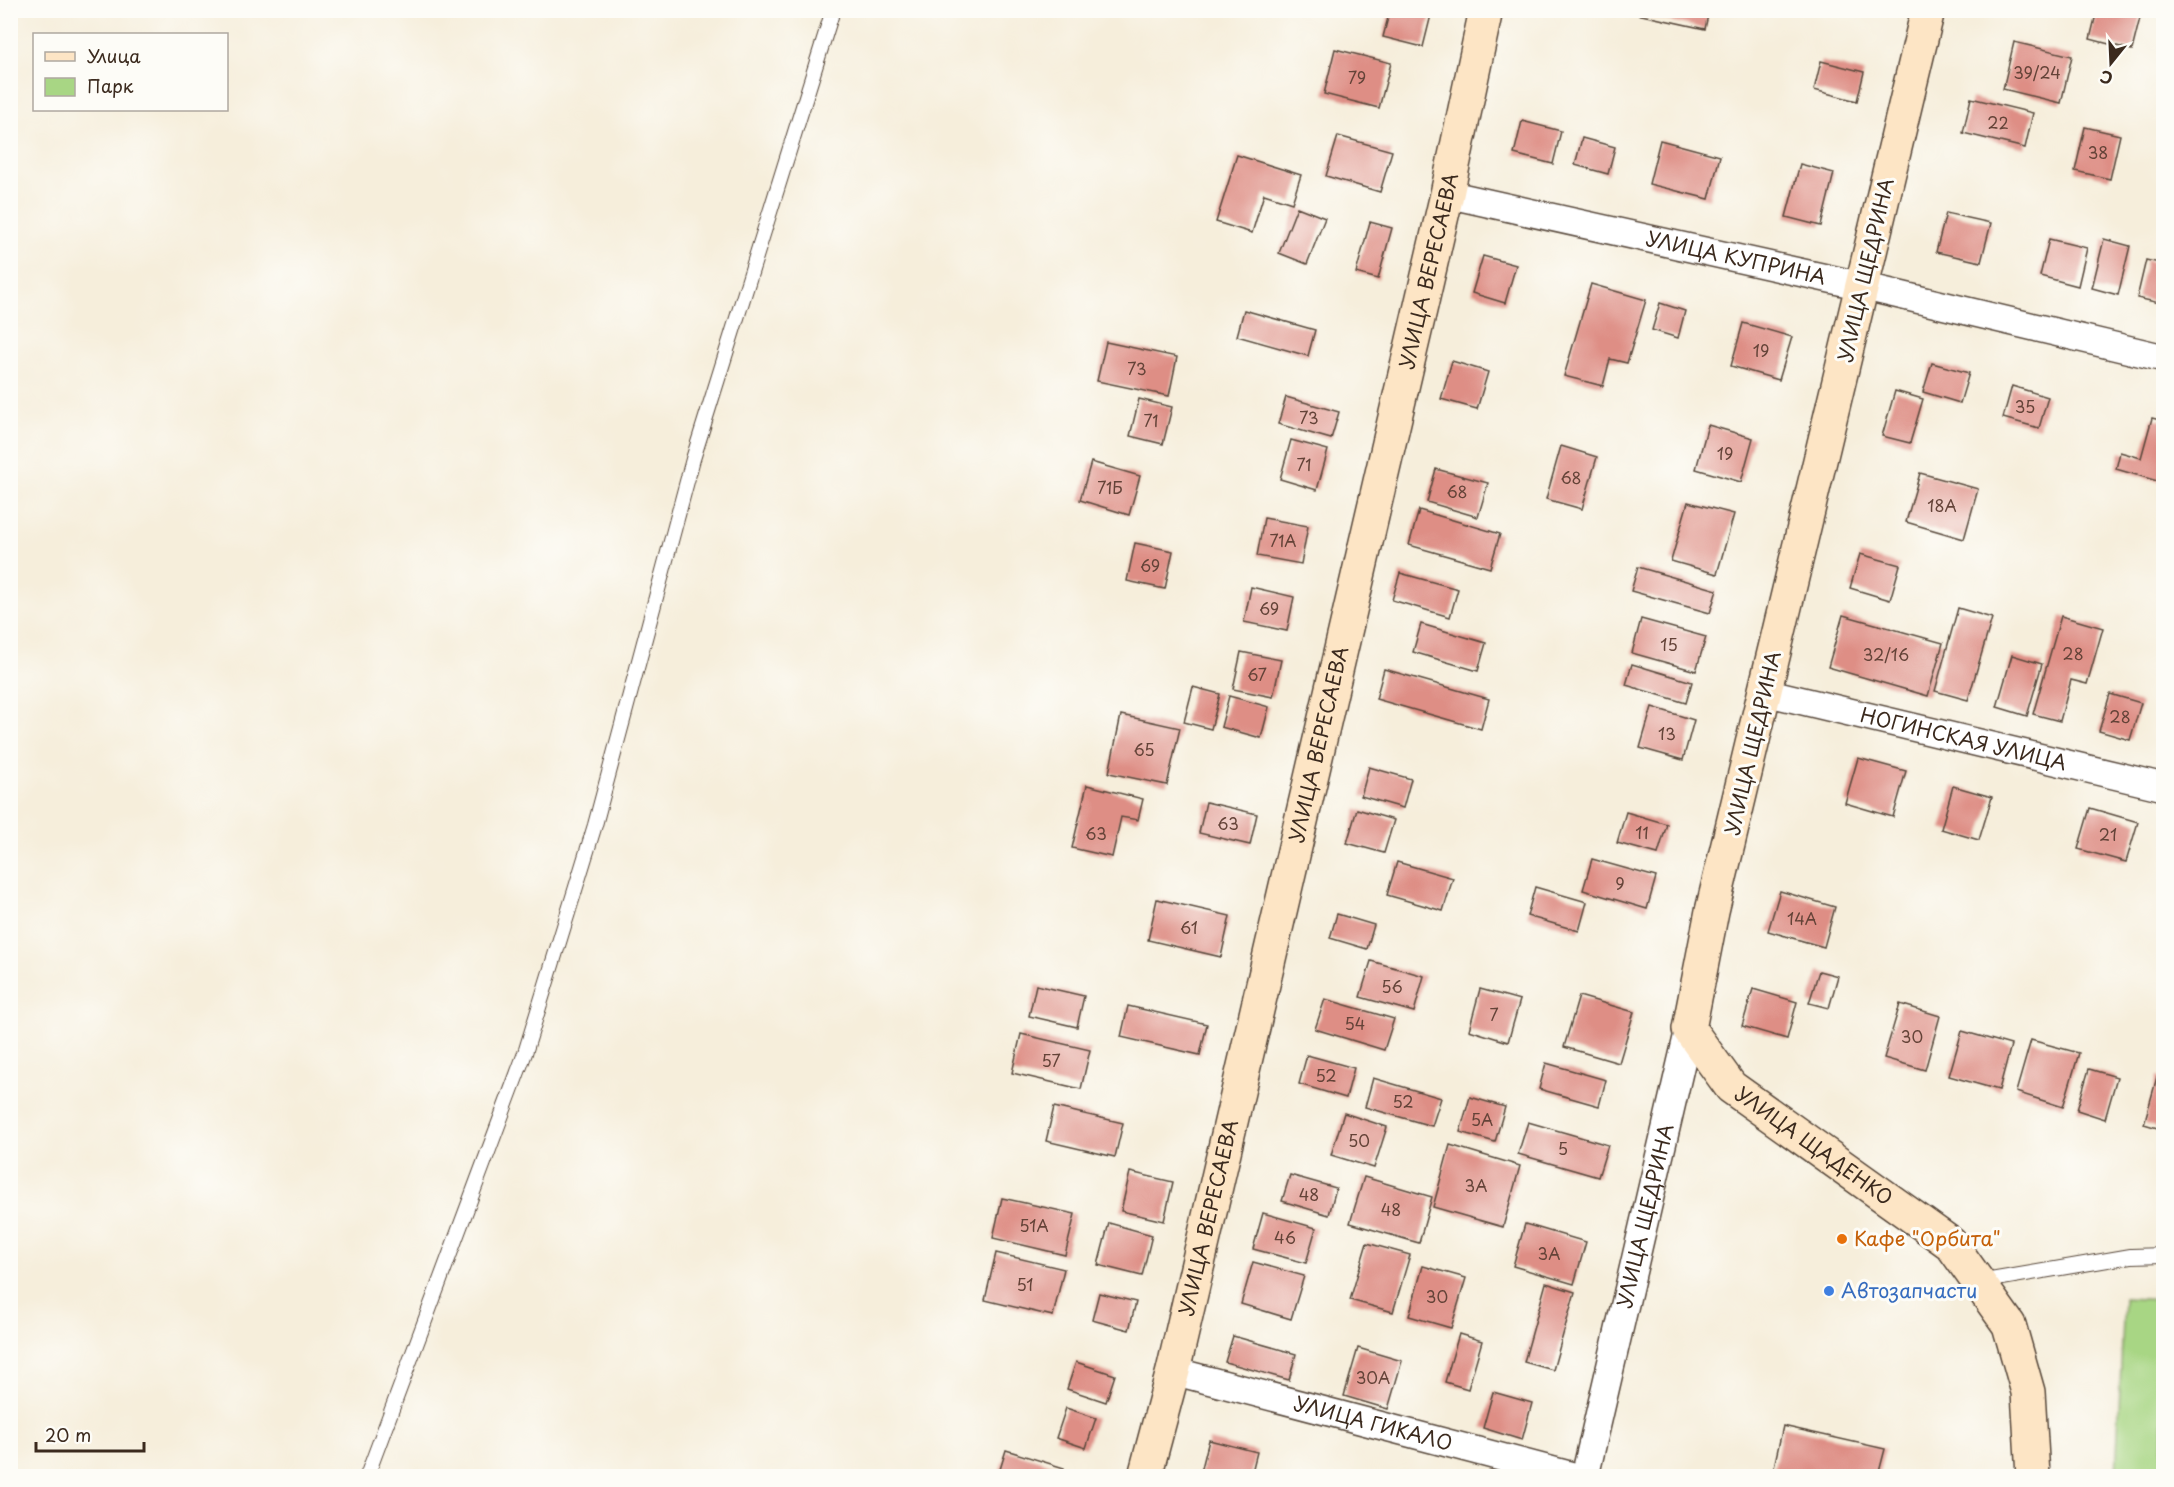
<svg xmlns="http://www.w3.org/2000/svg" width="2174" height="1487" font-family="'Playpen Sans',sans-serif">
	<rect width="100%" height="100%" fill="#fdfcf7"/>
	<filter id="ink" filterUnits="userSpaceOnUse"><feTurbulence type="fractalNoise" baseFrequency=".0167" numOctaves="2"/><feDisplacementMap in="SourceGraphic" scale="12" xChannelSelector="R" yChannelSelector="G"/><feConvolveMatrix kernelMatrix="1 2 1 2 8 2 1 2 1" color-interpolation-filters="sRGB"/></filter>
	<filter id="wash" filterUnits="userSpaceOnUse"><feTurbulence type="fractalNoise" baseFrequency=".008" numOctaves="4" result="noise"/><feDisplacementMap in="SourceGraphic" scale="24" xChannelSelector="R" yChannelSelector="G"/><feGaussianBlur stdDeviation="1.35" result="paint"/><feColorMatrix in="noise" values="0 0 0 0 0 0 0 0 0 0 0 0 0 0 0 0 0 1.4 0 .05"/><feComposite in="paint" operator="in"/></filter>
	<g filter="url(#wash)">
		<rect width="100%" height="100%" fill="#f6eedb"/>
		<path fill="#a8d684" stroke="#728051" stroke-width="1.5" d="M2124 1298 2163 1300V1476H2116Z"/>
		<g id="blocks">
			<path fill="#de8e85" d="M1390 10H1413L1431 15 1423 47 1383 37Z
				M1619 10H1709L1705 29Z
				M2097 10H2142L2132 50 2090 39Z
				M2014 42 2072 56 2061 103 2003 89Z
				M1335 49 1391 63 1379 108 1324 94Z
				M1821 61 1864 72 1857 101 1814 90Z
				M1971 98 2033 113 2025 148 1963 133Z
				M1522 121 1561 131 1553 164 1514 154Z
				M2085 127 2120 135 2110 179 2075 171Z
				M1338 136 1392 151 1380 192 1326 176Z
				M1582 138 1615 147 1608 174 1575 165Z
				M1660 140 1720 156 1709 199 1649 184Z
				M1237 155 1301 175 1292 203 1264 194 1252 233 1216 222Z
				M1800 164 1834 173 1821 226 1786 217Z
				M1297 207 1325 218 1307 264 1279 253Z
				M1946 213 1991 223 1981 262 1936 252Z
				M1370 222 1392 228 1378 279 1356 273Z
				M2049 239 2087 248 2078 286 2040 276Z
				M2104 239 2130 246 2118 295 2092 288Z
				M1483 256 1516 265 1505 303 1472 293Z
				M2146 260 2164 264V304L2137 298Z
				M1591 284 1646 300 1627 363 1610 359 1603 386 1564 376Z
				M1660 303 1685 311 1678 338 1652 330Z
				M1244 310 1315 330 1308 356 1237 336Z
				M1743 323 1792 337 1779 380 1731 366Z
				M1106 342 1177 357 1169 396 1097 381Z
				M1452 361 1488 372 1477 409 1441 399Z
				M1932 363 1969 373 1960 403 1923 392Z
				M2012 386 2048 397 2039 428 2003 418Z
				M1895 391 1923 399 1910 443 1882 436Z
				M1286 397 1339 412 1331 439 1278 424Z
				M1139 399 1172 407 1163 444 1130 436Z
				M2152 418 2164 421V483L2116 469 2120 452 2141 458Z
				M1708 425 1753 438 1741 482 1696 469Z
				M1291 440 1328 450 1317 490 1280 479Z
				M1561 446 1597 457 1582 509 1546 499Z
				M1091 462 1140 476 1129 515 1080 500Z
				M1436 469 1488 483 1478 517 1427 502Z
				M1920 473 1978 489 1964 539 1906 522Z
				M1688 502 1734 514 1717 574 1671 561Z
				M1419 510 1500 534 1490 568 1409 545Z
				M1264 518 1308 526 1301 564 1257 556Z
				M1135 543 1173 551 1165 589 1127 581Z
				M1860 554 1900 565 1890 600 1850 588Z
				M1638 567 1717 590 1710 613 1631 591Z
				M1400 573 1458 589 1450 617 1392 600Z
				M1251 587 1294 597 1287 631 1244 622Z
				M1958 608 1992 618 1968 700 1935 691Z
				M1843 615 1943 643 1928 696 1828 667Z
				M2061 616 2103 628 2087 684 2071 680 2060 721 2033 714Z
				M1641 619 1706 637 1696 671 1632 653Z
				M1421 624 1486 643 1478 671 1413 652Z
				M1241 652 1281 660 1273 697 1233 689Z
				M2012 655 2042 664 2027 716 1997 707Z
				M1632 664 1692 682 1686 703 1626 685Z
				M1384 669 1489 699 1481 729 1376 699Z
				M1193 687 1220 694 1211 729 1184 722Z
				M2110 694 2141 703 2130 740 2099 731Z
				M1229 696 1269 707 1261 738 1221 727Z
				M1652 707 1694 720 1683 760 1640 748Z
				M1121 715 1180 728 1167 785 1109 773Z
				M1858 758 1906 771 1893 817 1845 803Z
				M1369 767 1411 779 1403 808 1361 796Z
				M1087 785 1143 799 1138 820 1121 817 1112 857 1072 848Z
				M1953 786 1992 797 1979 840 1941 829Z
				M1206 802 1257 814 1250 845 1199 833Z
				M2090 808 2138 822 2126 862 2078 849Z
				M1357 809 1394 820 1384 853 1347 843Z
				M1626 812 1667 824 1658 854 1617 843Z
				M1592 859 1656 877 1647 909 1583 890Z
				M1397 862 1453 878 1443 911 1387 895Z
				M1535 887 1587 902 1579 931 1527 916Z
				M1780 891 1835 907 1824 947 1768 931Z
				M1157 899 1230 916 1221 957 1148 940Z
				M1337 914 1374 925 1367 949 1330 938Z
				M1371 961 1424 976 1414 1012 1360 997Z
				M1819 971 1838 976 1829 1008 1809 1003Z
				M1036 985 1084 996 1077 1027 1029 1016Z
				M1480 989 1520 1000 1508 1042 1469 1030Z
				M1753 989 1797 1002 1787 1039 1742 1026Z
				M1579 996 1634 1012 1619 1063 1564 1047Z
				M1325 999 1394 1019 1384 1050 1315 1029Z
				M1900 1004 1940 1016 1925 1070 1884 1058Z
				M1128 1006 1207 1024 1200 1055 1121 1037Z
				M1962 1031 2011 1045 1999 1090 1949 1076Z
				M1021 1034 1090 1050 1081 1089 1012 1073Z
				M2031 1040 2079 1053 2063 1107 2016 1092Z
				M1307 1055 1354 1068 1346 1098 1299 1084Z
				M1546 1063 1606 1080 1599 1106 1539 1089Z
				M2089 1069 2117 1077 2105 1119 2077 1110Z
				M2157 1077 2164 1079V1130L2144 1124Z
				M1373 1078 1441 1098 1432 1126 1365 1107Z
				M1470 1097 1505 1107 1495 1142 1460 1132Z
				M1054 1107 1123 1123 1115 1157 1046 1141Z
				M1344 1113 1387 1127 1374 1168 1331 1155Z
				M1528 1122 1608 1145 1598 1177 1518 1154Z
				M1450 1145 1520 1166 1503 1227 1433 1207Z
				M1130 1172 1173 1182 1164 1221 1121 1211Z
				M1290 1175 1336 1188 1329 1215 1282 1201Z
				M1364 1177 1432 1197 1419 1243 1350 1223Z
				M1002 1198 1075 1214 1065 1255 993 1238Z
				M1263 1213 1316 1228 1306 1263 1253 1249Z
				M1109 1223 1152 1235 1142 1276 1098 1265Z
				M1525 1224 1586 1242 1574 1284 1513 1266Z
				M1367 1243 1410 1255 1393 1312 1350 1300Z
				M996 1253 1064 1269 1053 1316 985 1300Z
				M1253 1262 1304 1276 1291 1319 1241 1304Z
				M1423 1266 1466 1278 1451 1328 1409 1316Z
				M1546 1283 1575 1292 1553 1370 1524 1362Z
				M1099 1293 1136 1302 1129 1330 1092 1320Z
				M1459 1334 1482 1341 1468 1389 1445 1382Z
				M1233 1336 1296 1354 1289 1380 1225 1362Z
				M1358 1348 1402 1361 1388 1409 1344 1396Z
				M1076 1362 1115 1375 1106 1402 1067 1389Z
				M1493 1392 1532 1403 1522 1440 1483 1428Z
				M1066 1408 1096 1418 1086 1448 1056 1438Z
				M1783 1426 1885 1449 1878 1476H1772Z
				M1209 1440 1257 1452 1251 1476H1200Z
				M1006 1450 1064 1468 1062 1476H998Z"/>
		</g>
	</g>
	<g filter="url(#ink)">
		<use href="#blocks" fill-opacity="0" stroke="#57473a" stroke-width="1.5"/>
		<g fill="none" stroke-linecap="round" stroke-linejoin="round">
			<g stroke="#57473a" stroke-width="16">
				<path id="service" d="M1979 1282 2131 1256 2164 1255
					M367 1476 525 1053 595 825 693 459 833 10"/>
			</g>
			<g stroke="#57473a" stroke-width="30">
				<g id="minor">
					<path id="s1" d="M1447 194 1862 286 2164 358"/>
					<path id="s2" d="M1765 692 2164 787"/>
					<path id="s3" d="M1173 1371 1573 1476"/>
					<path id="s4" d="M1585 1476 1689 1029"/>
				</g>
			</g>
			<g stroke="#57473a" stroke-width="36">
				<g id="secondary">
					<path id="s5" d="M1928 10 1712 911 1689 1029 1731 1087 1951 1244 2009 1325 2028 1392 2033 1476"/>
					<path id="s6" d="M1145 1476 1173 1371 1447 194 1486 10"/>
				</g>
			</g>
			<use href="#service" stroke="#fff" stroke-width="14"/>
			<use href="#minor" stroke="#fff" stroke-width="27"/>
			<use href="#secondary" stroke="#fde5c5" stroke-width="33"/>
		</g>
	</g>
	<circle fill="#e8710a" stroke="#fdfcf7" stroke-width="2" cx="1842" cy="1239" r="6"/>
	<circle fill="#3f7fe0" stroke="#fdfcf7" stroke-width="2" cx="1829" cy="1291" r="6"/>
	<g text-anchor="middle" stroke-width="6" stroke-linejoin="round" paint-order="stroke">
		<g font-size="16" fill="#644338">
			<text x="2037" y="79">39/24</text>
			<text x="1357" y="84">79</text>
			<text x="1998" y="129">22</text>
			<text x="2098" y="159">38</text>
			<text x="1761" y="357">19</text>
			<text x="1137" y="375">73</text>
			<text x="2025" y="413">35</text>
			<text x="1309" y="424">73</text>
			<text x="1151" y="427">71</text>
			<text x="1725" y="460">19</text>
			<text x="1304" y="471">71</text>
			<text x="1571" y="484">68</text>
			<text x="1110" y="494">71Б</text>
			<text x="1457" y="498">68</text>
			<text x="1942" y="512">18А</text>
			<text x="1283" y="547">71А</text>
			<text x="1150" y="572">69</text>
			<text x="1269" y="615">69</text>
			<text x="1669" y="651">15</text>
			<text x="2073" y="660">28</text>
			<text x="1886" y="661">32/16</text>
			<text x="1257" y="681">67</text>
			<text x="2120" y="723">28</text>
			<text x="1667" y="740">13</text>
			<text x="1144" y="756">65</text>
			<text x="1228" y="830">63</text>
			<text x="1642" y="839">11</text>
			<text x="1096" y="840">63</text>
			<text x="2108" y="841">21</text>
			<text x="1620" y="890">9</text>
			<text x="1802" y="925">14А</text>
			<text x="1189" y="934">61</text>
			<text x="1392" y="993">56</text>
			<text x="1494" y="1021">7</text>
			<text x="1355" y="1030">54</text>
			<text x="1912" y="1043">30</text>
			<text x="1051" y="1067">57</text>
			<text x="1326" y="1082">52</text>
			<text x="1403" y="1108">52</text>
			<text x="1482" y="1126">5А</text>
			<text x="1359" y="1147">50</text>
			<text x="1563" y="1155">5</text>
			<text x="1476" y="1192">3А</text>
			<text x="1309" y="1201">48</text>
			<text x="1391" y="1216">48</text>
			<text x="1034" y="1232">51А</text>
			<text x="1285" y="1244">46</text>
			<text x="1549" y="1260">3А</text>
			<text x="1025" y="1291">51</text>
			<text x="1437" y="1303">30</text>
			<text x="1373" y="1384">30А</text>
		</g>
		<g font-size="20" fill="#3b2a1e" stroke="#fdfcf7">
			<text dy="7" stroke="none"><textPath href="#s1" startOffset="296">УЛИЦА КУПРИНА</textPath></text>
			<text transform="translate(1866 270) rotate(-77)" y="7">УЛИЦА ЩЕДРИНА</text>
			<text dy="7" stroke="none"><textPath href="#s6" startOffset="1238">УЛИЦА ВЕРЕСАЕВА</textPath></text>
			<text dy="7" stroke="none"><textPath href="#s2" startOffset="204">НОГИНСКАЯ УЛИЦА</textPath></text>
			<text transform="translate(1753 743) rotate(-77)" y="7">УЛИЦА ЩЕДРИНА</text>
			<text dy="7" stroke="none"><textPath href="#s6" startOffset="752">УЛИЦА ВЕРЕСАЕВА</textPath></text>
			<text dy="7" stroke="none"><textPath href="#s5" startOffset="1220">УЛИЦА ЩАДЕНКО</textPath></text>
			<text dy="7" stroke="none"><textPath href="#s4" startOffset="267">УЛИЦА ЩЕДРИНА</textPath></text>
			<text dy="7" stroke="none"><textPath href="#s6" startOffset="266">УЛИЦА ВЕРЕСАЕВА</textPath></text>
			<text dy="7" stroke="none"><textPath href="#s3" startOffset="207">УЛИЦА ГИКАЛО</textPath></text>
		</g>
		<g font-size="20" fill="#c56008" stroke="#fdfcf7" text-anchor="start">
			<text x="1854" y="1246">Кафе "Орбита"</text>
		</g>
		<g font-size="20" fill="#366cbe" stroke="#fdfcf7" text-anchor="start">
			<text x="1841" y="1298">Автозапчасти</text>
		</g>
	</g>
	<rect width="2174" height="1487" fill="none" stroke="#fdfcf7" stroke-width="36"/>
	<rect x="33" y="33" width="195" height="78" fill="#fdfcf7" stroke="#afa8a0" stroke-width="1.5"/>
	<rect x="45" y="52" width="30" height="9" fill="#fde5c5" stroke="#afa8a0" stroke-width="1.5"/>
	<text x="87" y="63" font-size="18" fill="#3b2a1e">Улица</text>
	<rect x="45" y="78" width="30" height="18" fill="#a8d684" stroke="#afa8a0" stroke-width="1.5"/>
	<text x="87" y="93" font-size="18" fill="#3b2a1e">Парк</text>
	<g transform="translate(2111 63) rotate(198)" stroke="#fdfcf7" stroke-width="4.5" paint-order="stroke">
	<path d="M0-4.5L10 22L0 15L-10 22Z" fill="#3b2a1e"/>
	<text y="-9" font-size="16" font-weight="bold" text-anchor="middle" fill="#3b2a1e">С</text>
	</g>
	<path d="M36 1442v9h108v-9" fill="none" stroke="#3b2a1e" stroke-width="3"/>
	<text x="45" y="1442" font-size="18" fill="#3b2a1e" stroke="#fdfcf7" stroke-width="4.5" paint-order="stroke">20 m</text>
</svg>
